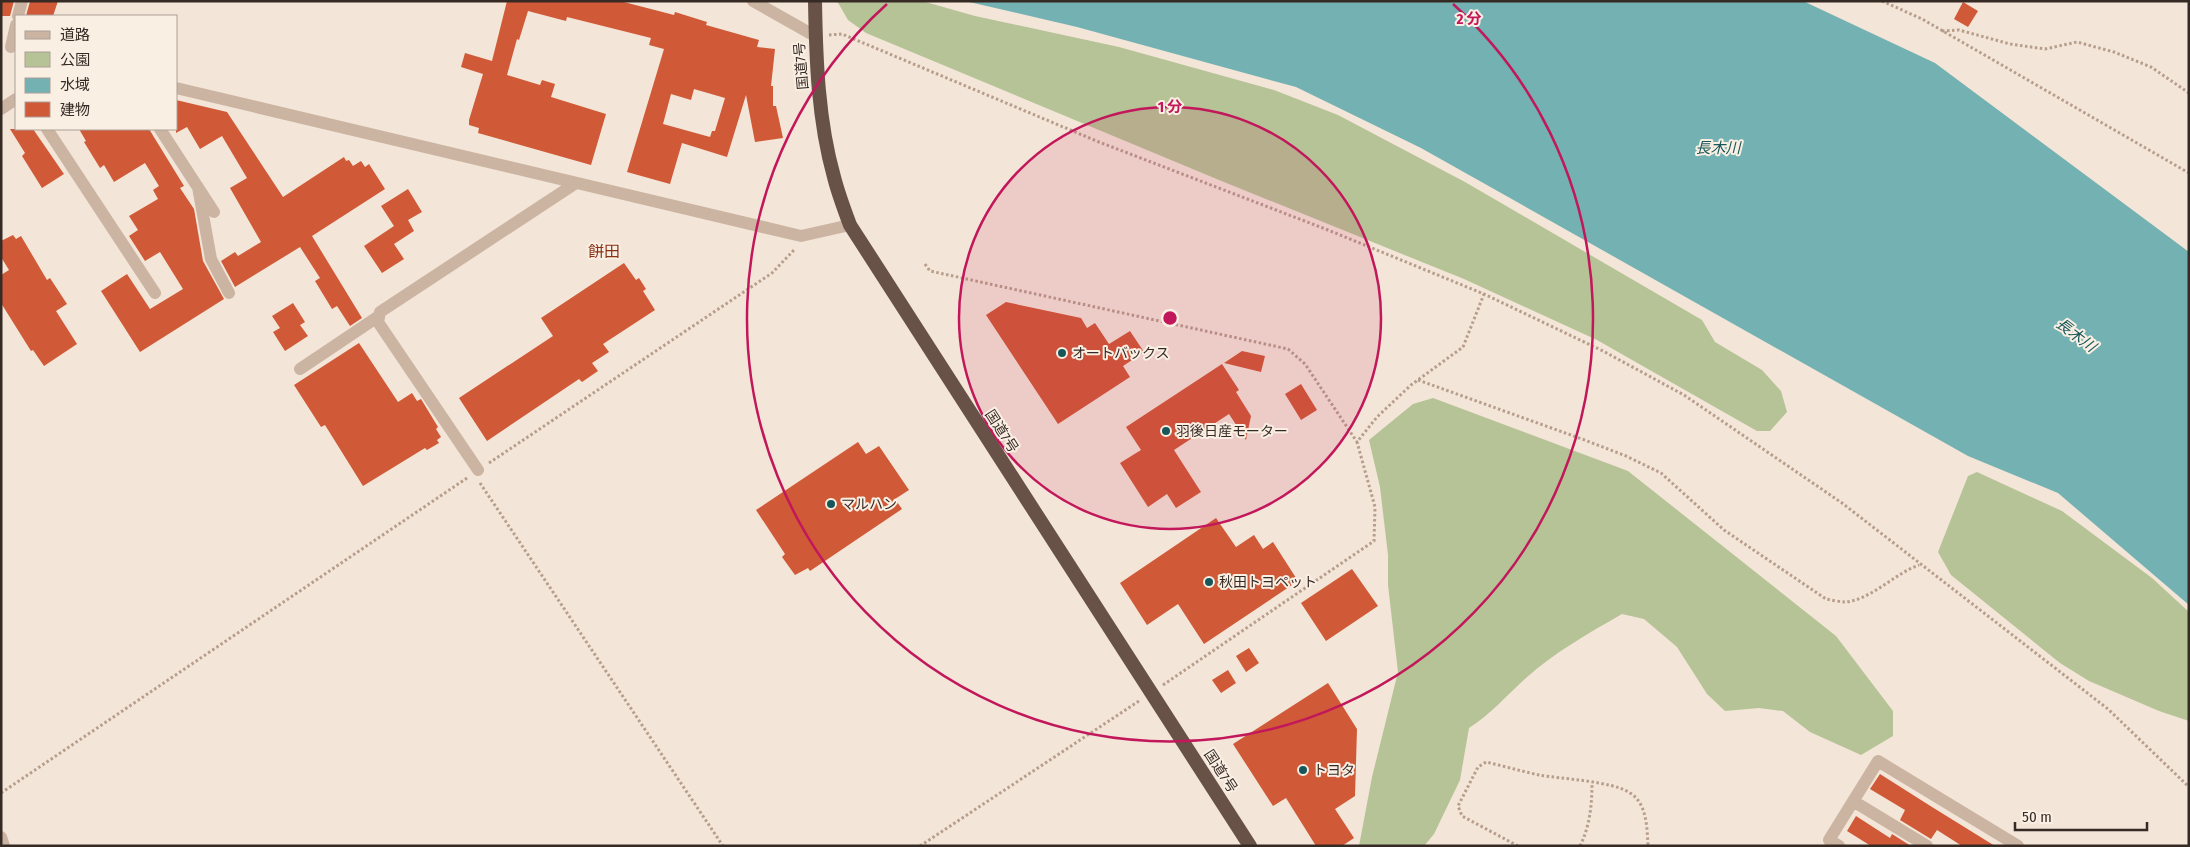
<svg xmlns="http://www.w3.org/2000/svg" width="2190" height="847" font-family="'Fira Sans Condensed','Noto Sans JP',sans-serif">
	<rect width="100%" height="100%" fill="#f3e5d7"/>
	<path fill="#b5c396" d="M837 1H922L975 16 1119 47 1274 90 1338 115 1465 182 1702 320 1715 342 1762 370 1781 391 1787 412 1770 431H1757L1597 340 1464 279 1219 180 866 33 848 20Z
		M1433 398 1628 471 1836 636 1893 711V736L1861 755 1810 732 1783 711 1759 708 1725 711 1707 694 1677 647 1644 619 1622 614C1589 633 1555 652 1526 678 1507 695 1491 714 1469 728L1460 780 1434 834 1424 846H1359L1372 777 1398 672 1388 585V555L1380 487 1369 440 1413 404Z
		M1977 472 2062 511 2152 578 2189 612V721L2159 711 2089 681 2060 663 1951 575 1938 552 1968 476Z"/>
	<path fill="#73b1b2" d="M965 1H1803L1935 63 2189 252V605L2058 493 1968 456 1421 148 1296 87 1077 27Z"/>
	<path fill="#d05937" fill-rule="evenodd" d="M1 1H14L10 16H1Z
		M30 1H58L53 16H26Z
		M507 1H620L674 15 675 12 707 22 706 25 759 40 757 47 775 49 771 86H773V106H776L783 138 755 142 746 95 727 157 682 143 670 184 627 172 664 49 649 45 651 38 567 17 566 21 528 11 519 40 517 39 507 75 540 85 542 80 555 84 551 97 606 114 591 165 478 133 479 128 469 125V120L483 74 461 67 465 53 492 61ZM694 89 725 98 715 131H712L710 137 663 124 671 94 691 100Z
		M1963 2 1978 11 1968 27 1954 19Z
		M176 100 227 112 283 197 344 157 346 161 349 160 353 166 361 161 365 167 369 164 385 189 312 236 362 318 350 326 337 306 332 309 315 281 320 278 300 247 235 287 221 261 235 252 238 256 261 242 230 188 247 178 222 136 200 149 187 127 176 133Z
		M10 129H33L64 174 42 188 22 156 25 153Z
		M79 129H149L184 186 180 188 194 209 203 261 224 299 140 352 101 291 127 274 150 309 183 289 160 252 145 261 129 236 138 230 129 216 158 199 153 190 159 186 145 163 114 182 104 165 100 168 84 142 86 141Z
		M408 189 422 212 408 220 414 231 394 244 404 259 382 273 364 246 394 226 381 206Z
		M13 235 16 239 21 236 47 280 50 278 67 304 56 311 77 344 44 366 33 350 31 351 1 303V275L9 270 1 257V241Z
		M624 263 636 280 639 278 646 289 643 291 655 310 603 344 609 352 592 363 598 371 582 382 579 379 487 441 459 398 553 336 541 318Z
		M1006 302 1081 318 1087 328 1095 323 1109 344 1130 331 1144 352 1123 366 1130 377 1058 424 986 315Z
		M293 303 305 322 300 325 308 336 285 351 273 332 280 328 272 316Z
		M359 343 398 402 412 393 417 401 421 399 438 427 436 429 441 437 437 440 439 443 427 450 425 448 363 486 325 425 321 427 294 385Z
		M1242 351 1265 356 1261 372 1224 363Z
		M1222 364 1239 390 1236 392 1251 416 1246 440 1229 414 1174 450 1201 492 1176 508 1167 494 1148 507 1120 463 1141 450 1126 427Z
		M1301 384 1317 410 1301 420 1285 394Z
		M858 442 866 454 879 446 909 490 895 499 902 509 810 571 808 568 795 575 782 557 785 554 756 510Z
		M1216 518 1236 547 1254 535 1263 549 1273 542 1298 581 1204 644 1178 604 1147 625 1120 583Z
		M1352 569 1378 606 1326 641 1301 603Z
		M1249 648 1259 663 1246 672 1236 656Z
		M1228 670 1236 683 1221 693 1212 680Z
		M1328 683 1357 729 1355 796 1335 809 1354 838 1342 846H1316L1286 798 1273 806 1233 744Z
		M1880 774 1932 807 1995 846H1962L1937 830 1931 839 1900 820 1905 810 1870 789Z
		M1856 816 1890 838 1892 834 1911 846H1871L1847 831Z"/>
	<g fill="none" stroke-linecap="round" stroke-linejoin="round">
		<path stroke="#b79e8c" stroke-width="3" stroke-dasharray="2.5 2.5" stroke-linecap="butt" d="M1882 1 1922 19 2189 173
			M1942 31 1959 30 2010 44 2045 49 2077 42 2114 52 2151 67 2189 93
			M829 35 842 34 1099 142 1328 230 1484 294 1603 351 1684 395 1842 503 2108 709 2189 787
			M925 264 930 271 1288 349 1305 364 1357 442
			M1418 380 1582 439 1626 456 1661 473 1724 530 1826 599C1832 600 1840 602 1846 602 1872 599 1894 574 1919 565
			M489 463 772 273 794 250
			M480 483 723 846
			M1163 685 1374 541 1375 507 1357 442 1377 417 1411 385 1463 347 1484 294
			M1 793 467 478
			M920 846 1139 701
			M1518 846 1462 816 1458 806 1478 767 1486 762C1503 766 1521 771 1539 775 1561 779 1613 781 1630 793 1647 803 1647 828 1648 846
			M1580 846C1590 826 1592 804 1592 783"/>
		<path stroke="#ccb4a2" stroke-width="12" d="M753 1 815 36
			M18 16 22 1
			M11 47 16 25
			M176 88 801 236 850 225
			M1 109 16 99
			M47 129 155 293
			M160 129 214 212
			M198 187 211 259 229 293
			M300 369 379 316
			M478 470 378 322 380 312 576 183
			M1853 801 1927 846
			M1 837 4 846
			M1839 846 1829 840 1878 761 2018 846"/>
		<path stroke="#685248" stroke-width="14" d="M815 1C816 60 818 120 834 177 838 193 844 209 850 225L1250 846"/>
	</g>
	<circle cx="1170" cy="318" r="211" fill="#c2185b" fill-opacity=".12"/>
	<g fill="none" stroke="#c2185b" stroke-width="2.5">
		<circle cx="1170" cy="318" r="211"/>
		<path d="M1453 4A423 423 0 1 1 887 4"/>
	</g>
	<g fill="#17575a" stroke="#faefe3" stroke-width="2">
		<circle cx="1062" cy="353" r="5"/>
		<circle cx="1166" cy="431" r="5"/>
		<circle cx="831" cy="504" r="5"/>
		<circle cx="1209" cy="582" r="5"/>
		<circle cx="1303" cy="770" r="5"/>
	</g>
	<g text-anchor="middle" stroke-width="4" stroke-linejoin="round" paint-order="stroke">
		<g font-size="14" fill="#362a25" stroke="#faefe3">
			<text transform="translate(801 66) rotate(-95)" y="5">国道7号</text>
			<text transform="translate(1002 431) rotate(57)" y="5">国道7号</text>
			<text transform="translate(1221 771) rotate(57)" y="5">国道7号</text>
		</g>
		<g font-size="14" fill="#362a25" stroke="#faefe3" text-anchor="start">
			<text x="1072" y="358">オートバックス</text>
			<text x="1176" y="436">羽後日産モーター</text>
			<text x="841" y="509">マルハン</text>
			<text x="1219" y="587">秋田トヨペット</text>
			<text x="1313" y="775">トヨタ</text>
		</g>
		<g font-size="15" font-style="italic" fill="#17575a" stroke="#faefe3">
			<text x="1718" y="153">長木川</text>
			<text transform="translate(2076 335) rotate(37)" y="5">長木川</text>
		</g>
		<g font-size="16" fill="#8b3118" stroke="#faefe3">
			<text x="604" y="257">餅田</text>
		</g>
	</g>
	<circle cx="1170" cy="318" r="8" fill="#c2185b" stroke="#faefe3" stroke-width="2.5"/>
	<g font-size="15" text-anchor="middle" font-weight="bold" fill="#c2185b" stroke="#faefe3" stroke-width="4" stroke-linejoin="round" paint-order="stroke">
		<text x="1469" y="24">2 分</text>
		<text x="1170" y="112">1 分</text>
	</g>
	<rect width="2190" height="847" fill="none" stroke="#362a25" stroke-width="5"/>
	<rect x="15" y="15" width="162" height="115" fill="#faefe3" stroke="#aca097"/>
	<rect x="25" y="31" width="25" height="8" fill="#ccb4a2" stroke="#aca097"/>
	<text x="60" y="40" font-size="15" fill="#362a25">道路</text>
	<rect x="25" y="52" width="25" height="15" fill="#b5c396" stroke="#aca097"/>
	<text x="60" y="65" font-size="15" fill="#362a25">公園</text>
	<rect x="25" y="78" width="25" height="15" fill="#73b1b2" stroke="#aca097"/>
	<text x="60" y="90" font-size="15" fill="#362a25">水域</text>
	<rect x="25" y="102" width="25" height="15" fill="#d05937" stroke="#aca097"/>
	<text x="60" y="115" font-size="15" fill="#362a25">建物</text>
	<path d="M2015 822v8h132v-8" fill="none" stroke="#362a25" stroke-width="2.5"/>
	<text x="2022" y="822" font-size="15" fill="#362a25" stroke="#faefe3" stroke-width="4" paint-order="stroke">50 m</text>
</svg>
